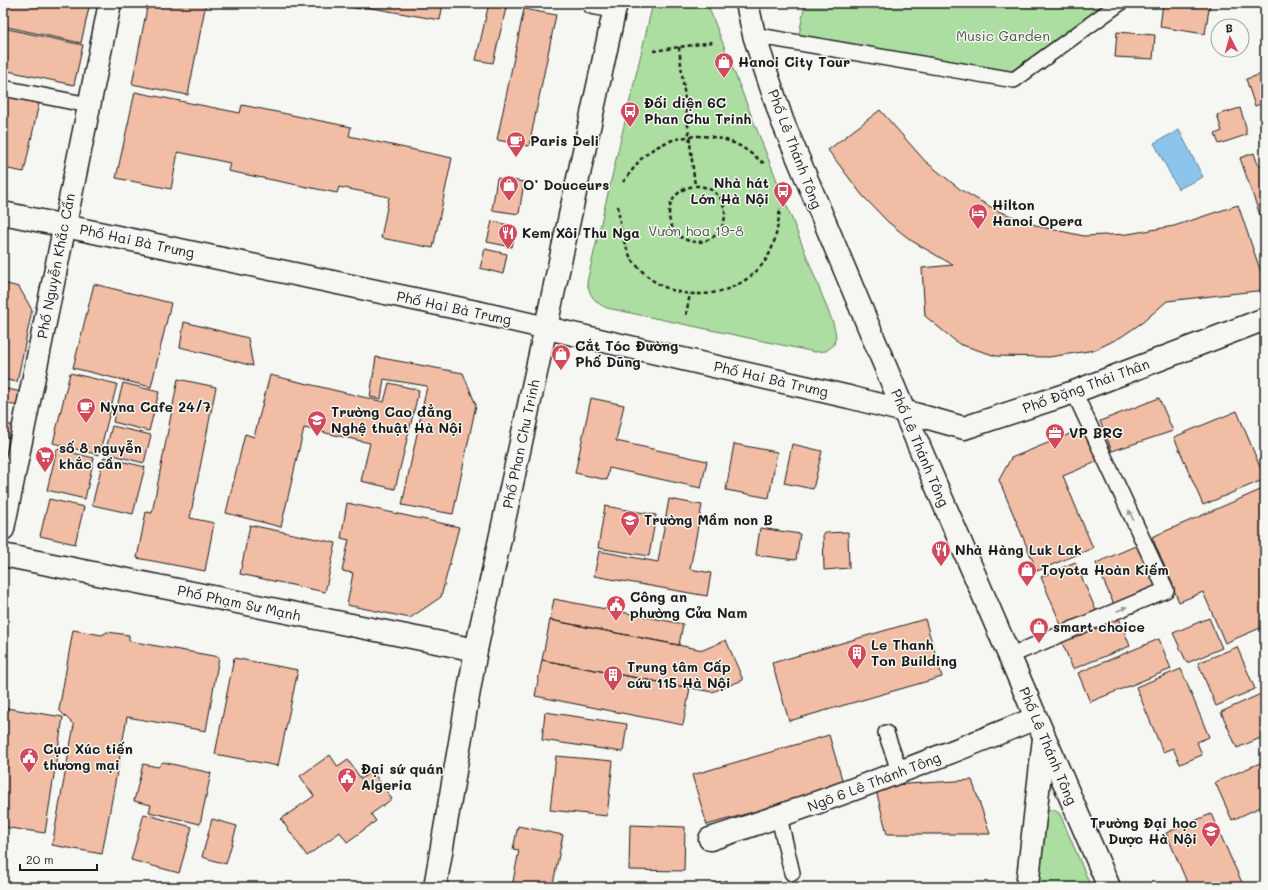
<svg xmlns="http://www.w3.org/2000/svg" width="1268" height="890" font-family="Mali,sans-serif">
	<rect width="100%" height="100%" fill="#f6f6f2"/>
	<filter id="ink" filterUnits="userSpaceOnUse"><feTurbulence type="fractalNoise" baseFrequency=".025" numOctaves="2"/><feDisplacementMap in="SourceGraphic" scale="8" xChannelSelector="R" yChannelSelector="G"/><feConvolveMatrix kernelMatrix="1 2 1 2 8 2 1 2 1" color-interpolation-filters="sRGB"/></filter>
	<g filter="url(#ink)">
		<path fill="#abdea0" stroke="#647d5e" d="M653 3H707L833 323 836 335 834 345 826 351 815 352 607 308C594 302 590 296 587 282Z
			M805 3H1108L1012 71 799 35Z
			M1053 809 1060 814 1091 887H1034L1045 813Z"/>
		<path fill="#8cc4eb" stroke="#5f8198" d="M1179 130 1203 177 1178 189 1154 143Z"/>
		<path fill="#f1bda4" stroke="#1c1c1c" d="M3 3H90L81 43 3 26Z
			M148 3H206L188 95 132 84Z
			M328 3H443L440 20 360 6V9Z
			M489 3 507 4 493 63 476 60Z
			M1163 3H1210L1205 34 1160 27Z
			M524 9 556 15 529 146 497 140Z
			M3 28 83 45 74 85 3 70Z
			M1117 32 1155 35 1153 59 1115 57Z
			M1265 73V102L1255 106 1246 79Z
			M135 92 240 113 242 105 351 127 349 136 452 158 433 248 381 238 389 197 339 187 337 193 228 171 230 163 178 152 171 189 116 178Z
			M3 95 39 103 24 172 3 168Z
			M1240 108 1246 127V135L1219 144 1215 134 1222 131 1217 115Z
			M880 110 925 161 961 190 998 211 1041 227 1084 236 1128 234 1174 226 1238 205 1265 284V290L1167 301 1143 322 1121 337 1095 350 1049 357 996 356 959 344 925 316 922 268 953 265 912 241 888 222 862 195 828 150Z
			M1254 153 1258 165 1265 166V220L1262 221 1240 158Z
			M497 178 524 182 519 214 492 210Z
			M492 221 516 227 512 247 487 242Z
			M485 249 507 254 503 274 480 268Z
			M3 283 19 287 32 310 17 382 3 379Z
			M94 284 171 303 151 387 73 368Z
			M184 322 248 338 253 366 180 347Z
			M376 357 463 373 476 405 453 514 402 505 427 386 384 379 381 399 370 397Z
			M70 373 117 384 99 455 53 443Z
			M270 375 384 402 389 383 419 390 395 489 361 481 370 443 304 428 281 527 226 513 245 434 254 437Z
			M178 379 216 387 190 518 214 523 205 571 137 558 146 512 152 513Z
			M123 383 159 392 149 431 113 422Z
			M3 388 26 393 23 407 3 403Z
			M591 398 624 405 616 441 707 461 701 488 609 468 607 480 575 473Z
			M1159 398 1173 431 1112 451 1100 421Z
			M1237 411 1265 479 1203 505 1174 437Z
			M3 423 18 427 14 439 3 436Z
			M112 426 151 435 144 463 105 453Z
			M1087 427 1101 460 1063 476 1093 548 1037 571 999 480 1011 458Z
			M734 444 777 452 769 498 726 490Z
			M792 444 822 451 813 489 784 483Z
			M57 449 94 458 85 499 47 490Z
			M3 453 14 455 3 475Z
			M104 457 145 467 133 514 92 505Z
			M1265 488V626L1225 643 1203 592 1179 602 1152 537Z
			M49 499 84 507 75 544 40 536Z
			M669 499 702 505 690 569 711 573 707 596 594 576 599 551 658 562Z
			M347 503 459 527 441 597 410 618 347 605 353 573 342 571 349 540 341 538Z
			M605 506 656 515 649 556 598 548Z
			M250 525 336 543 325 592 240 574Z
			M760 528 800 534 796 560 756 555Z
			M848 532 849 568 824 570 823 533Z
			M1140 544 1159 585 1114 605 1096 563Z
			M1075 562 1098 615 1063 630 1041 577Z
			M554 599 683 624 679 645 550 620Z
			M1118 616 1130 646 1073 669 1061 640Z
			M1209 618 1222 648 1187 663 1173 633Z
			M925 619 942 677 789 721 772 663Z
			M550 620 703 650 726 640 743 680 712 692 542 660Z
			M73 630 102 635 107 632 129 635V641L219 657 206 731 127 717 102 854 52 845 74 725 59 710Z
			M1159 639 1171 669 1090 702 1078 673Z
			M1237 647 1255 689 1216 706 1198 663Z
			M234 658 298 670 278 766 215 754Z
			M542 660 690 688 683 725 535 696Z
			M1181 669 1209 737 1197 742 1202 755 1180 764 1173 748 1163 752 1136 687Z
			M1265 692V736L1237 748 1221 712Z
			M6 708 63 717 45 833 3 827V722Z
			M545 712 627 724 623 752 542 740Z
			M829 735 844 786 707 825 692 775Z
			M330 755 338 767 348 760 361 779 372 771 392 799 371 814 376 821 347 842 340 832 307 856 281 819 314 796 300 776Z
			M556 756 613 761 607 816 550 810Z
			M1265 761V805L1232 820 1215 782Z
			M163 762 211 773 200 824 149 812 151 805 134 801 143 764 158 767Z
			M972 780 990 834H887L875 786Z
			M144 814 192 827 179 873 131 860Z
			M1211 814 1244 887H1189L1166 833Z
			M212 819 237 826 226 864 202 857Z
			M630 825 685 827 684 871 629 870Z
			M518 826 563 835 553 884 566 887H512L519 850 513 849Z
			M727 880 729 887H709V885Z"/>
		<g fill="none" stroke-linecap="round" stroke-linejoin="round">
			<g stroke="#1c1c1c" stroke-width="18">
				<path id="lane" d="M754 35 1014 80 1120 3
					M3 88 89 105
					M1009 656 1166 590 1074 392
					M886 733 900 773
					M779 817 792 873"/>
			</g>
			<g stroke="#1c1c1c" stroke-width="25">
				<path id="street" d="M593 3 615 7
					M904 411 964 428 1074 392 1265 319
					M3 529 110 3
					M3 555 476 650
					M710 839C820 804 928 762 1036 718
					M1027 887 1044 738"/>
			</g>
			<g stroke="#1c1c1c" stroke-width="25">
				<path id="secondary" d="M747 3 754 35 782 120 904 411 1109 887
					M3 213 481 313 849 397 904 411
					M435 887 476 650 616 3"/>
			</g>
			<path stroke="#1c1c1c" stroke-width="2.5" stroke-dasharray="4 3" stroke-linecap="butt" d="M679 47 695 186
				M653 51 713 42
				M623 182C629 175 634 167 640 160 665 134 708 129 740 146 748 151 757 158 765 164
				M669 214a28 28 0 1 1 56 0a28 28 0 1 1-56 0Z
				M618 206C620 225 622 241 631 258 634 263 639 268 643 272 677 307 741 299 767 258 776 243 778 225 780 208
				M686 315 690 294"/>
			<use href="#lane" stroke="#f6f6f2" stroke-width="15"/>
			<use href="#street" stroke="#f6f6f2" stroke-width="22"/>
			<use href="#secondary" stroke="#f6f6f2" stroke-width="22"/>
		</g>
		<defs><path id="oneway-solid" d="M-6-.8H1V-3.2L6.5 0L1 3.2V.8H-6Z"/></defs>
		<g fill="#949492">
			<use href="#oneway-solid" transform="translate(1131 515) rotate(-115)"/>
			<use href="#oneway-solid" transform="translate(1122 609) rotate(-23)"/>
		</g>
	</g>
	<defs>
		<g id="shop-pin" transform="scale(1)"><path d="M0 17L-7.5 6A9.5 9.5 0 1 1 7.5 6Z" fill="#d1495b" stroke="#f6f6f2"/><path d="M-5-2.5h2.3a2.7 3.5 0 0 1 5.4 0H5L5.5 6h-11ZM-1.5-2.5h3a1.5 2.3 0 0 0-3 0Z" fill="#fff"/></g>
		<g id="bus-pin" transform="scale(1)"><path d="M0 17L-7.5 6A9.5 9.5 0 1 1 7.5 6Z" fill="#d1495b" stroke="#f6f6f2"/><path d="M-5-6H5V4H4V6H2V4H-2V6H-4V4H-5ZM-3.5-4V0h7V-4ZM-3.5 1.2v1.5H-2V1.2ZM2 1.2v1.5H3.5V1.2Z" fill="#fff"/></g>
		<g id="cafe-pin" transform="scale(1)"><path d="M0 17L-7.5 6A9.5 9.5 0 1 1 7.5 6Z" fill="#d1495b" stroke="#f6f6f2"/><path d="M-5.5-4.5H6V0H3Q3 3.5 0 3.5H-2.5Q-5.5 3.5-5.5 0ZM3-3.2v2h1.7v-2ZM-6 4.5H4V6H-6Z" fill="#fff"/></g>
		<g id="hotel-pin" transform="scale(1)"><path d="M0 17L-7.5 6A9.5 9.5 0 1 1 7.5 6Z" fill="#d1495b" stroke="#f6f6f2"/><path d="M-6-4.5h1.5V1H6V5H4.5V3h-9V5H-6ZM-4 0a1.8 1.8 0 1 1 3.6 0ZM.5 0V-2.5h3Q6-2.5 6 0Z" fill="#fff"/></g>
		<g id="restaurant-pin" transform="scale(1)"><path d="M0 17L-7.5 6A9.5 9.5 0 1 1 7.5 6Z" fill="#d1495b" stroke="#f6f6f2"/><path d="M-5-6h1v4h1v-4h1v4h1v-4h1v5L-1.5 .5V6h-2V.5L-5-1ZM5-6V6H3V1.5H1.5Q1.5-4 5-6Z" fill="#fff"/></g>
		<g id="university-pin" transform="scale(1)"><path d="M0 17L-7.5 6A9.5 9.5 0 1 1 7.5 6Z" fill="#d1495b" stroke="#f6f6f2"/><path d="M0-5L7-2L0 1L-7-2ZM-4 1L0 2.5L4 1V4Q0 6-4 4Z" fill="#fff"/></g>
		<g id="office-pin" transform="scale(1)"><path d="M0 17L-7.5 6A9.5 9.5 0 1 1 7.5 6Z" fill="#d1495b" stroke="#f6f6f2"/><path d="M-6-3h4V-5.5h4V-3h4V5H-6ZM-1-4.5V-3h2v-1.5ZM-6 0V1H6V0Z" fill="#fff"/></g>
		<g id="supermarket-pin" transform="scale(1)"><path d="M0 17L-7.5 6A9.5 9.5 0 1 1 7.5 6Z" fill="#d1495b" stroke="#f6f6f2"/><path d="M-6-5.5h2.5l.6 2H6L4.5 2H-2.5L-4.4-4H-6ZM-1.5 3.2a1.3 1.3 0 1 0 .1 0ZM3 3.2a1.3 1.3 0 1 0 .1 0Z" fill="#fff"/></g>
		<g id="school-pin" transform="scale(1)"><path d="M0 17L-7.5 6A9.5 9.5 0 1 1 7.5 6Z" fill="#d1495b" stroke="#f6f6f2"/><path d="M0-5L7-2L0 1L-7-2ZM-4 1L0 2.5L4 1V4Q0 6-4 4Z" fill="#fff"/></g>
		<g id="civic-pin" transform="scale(1)"><path d="M0 17L-7.5 6A9.5 9.5 0 1 1 7.5 6Z" fill="#d1495b" stroke="#f6f6f2"/><path d="M-.6-6.5H3V-4.5H.6V-3L4-1V1h2V6H-6V1h2V-1L-.6-3ZM-1.2 2.5V6h2.4V2.5Z" fill="#fff"/></g>
		<g id="building-pin" transform="scale(1)"><path d="M0 17L-7.5 6A9.5 9.5 0 1 1 7.5 6Z" fill="#d1495b" stroke="#f6f6f2"/><path d="M-4-6H4V6H1V3H-1V6H-4ZM-2.5-4.3h1.7v1.8h-1.7ZM.8-4.3h1.7v1.8H.8ZM-2.5-1h1.7V.8h-1.7ZM.8-1h1.7V.8H.8Z" fill="#fff"/></g>
	</defs>
	<g fill-rule="evenodd">
		<use href="#shop-pin" x="724" y="62"/>
		<use href="#bus-pin" x="630" y="111"/>
		<use href="#cafe-pin" x="516" y="141"/>
		<use href="#shop-pin" x="509" y="185"/>
		<use href="#bus-pin" x="783" y="191"/>
		<use href="#hotel-pin" x="978" y="213"/>
		<use href="#restaurant-pin" x="508" y="233"/>
		<use href="#shop-pin" x="561" y="354"/>
		<use href="#cafe-pin" x="86" y="407"/>
		<use href="#university-pin" x="317" y="420"/>
		<use href="#office-pin" x="1055" y="433"/>
		<use href="#supermarket-pin" x="45" y="456"/>
		<use href="#school-pin" x="630" y="520"/>
		<use href="#restaurant-pin" x="941" y="550"/>
		<use href="#shop-pin" x="1027" y="570"/>
		<use href="#civic-pin" x="616" y="605"/>
		<use href="#shop-pin" x="1039" y="627"/>
		<use href="#building-pin" x="857" y="653"/>
		<use href="#building-pin" x="613" y="675"/>
		<use href="#civic-pin" x="29" y="757"/>
		<use href="#civic-pin" x="347" y="777"/>
		<use href="#university-pin" x="1211" y="831"/>
	</g>
	<g text-anchor="middle" stroke-width="3" stroke-linejoin="round" paint-order="stroke">
		<g font-size="14" fill="#475644" stroke="#f6f6f2">
			<text x="1003" y="41">Music Garden</text>
			<text x="696" y="236">Vườn hoa 19-8</text>
		</g>
		<g font-size="14" font-weight="bold" fill="#1c1c1c" stroke="#f6f6f2" text-anchor="start">
			<text x="738" y="67">Hanoi City Tour</text>
			<text x="644" y="108">Đối diện 6C<tspan x="644" dy="16">Phan Chu Trinh</tspan></text>
			<text x="530" y="146">Paris Deli</text>
			<text x="769" y="188" text-anchor="end">Nhà hát<tspan x="769" dy="16">Lớn Hà Nội</tspan></text>
			<text x="523" y="190">O’ Douceurs</text>
			<text x="992" y="210">Hilton<tspan x="992" dy="16">Hanoi Opera</tspan></text>
			<text x="522" y="238">Kem Xôi Thu Nga</text>
			<text x="575" y="351">Cắt Tóc Đường<tspan x="575" dy="16">Phố Dũng</tspan></text>
			<text x="100" y="412">Nyna Cafe 24/7</text>
			<text x="331" y="417">Trường Cao đẳng<tspan x="331" dy="16">Nghệ thuật Hà Nội</tspan></text>
			<text x="1069" y="438">VP BRG</text>
			<text x="59" y="453">số 8 nguyễn<tspan x="59" dy="16">khắc cần</tspan></text>
			<text x="644" y="525">Trường Mầm non B</text>
			<text x="955" y="555">Nhà Hàng Luk Lak</text>
			<text x="1041" y="575">Toyota Hoàn Kiếm</text>
			<text x="630" y="602">Công an<tspan x="630" dy="16">phường Cửa Nam</tspan></text>
			<text x="1053" y="632">smart choice</text>
			<text x="871" y="650">Le Thanh<tspan x="871" dy="16">Ton Building</tspan></text>
			<text x="627" y="672">Trung tâm Cấp<tspan x="627" dy="16">cứu 115 Hà Nội</tspan></text>
			<text x="43" y="754">Cục Xúc tiến<tspan x="43" dy="16">thương mại</tspan></text>
			<text x="361" y="774">Đại sứ quán<tspan x="361" dy="16">Algeria</tspan></text>
			<text x="1197" y="828" text-anchor="end">Trường Đại học<tspan x="1197" dy="16">Dược Hà Nội</tspan></text>
		</g>
		<g font-size="14" fill="#1c1c1c" stroke="#f6f6f2">
			<text transform="translate(795 149) rotate(69)" y="5">Phố Lê Thánh Tông</text>
			<text transform="translate(137 241) rotate(12)" y="5">Phố Hai Bà Trưng</text>
			<text transform="translate(56 266) rotate(-79)" y="5">Phố Nguyễn Khắc Cần</text>
			<text transform="translate(454 308) rotate(12)" y="5">Phố Hai Bà Trưng</text>
			<text transform="translate(771 379) rotate(13)" y="5">Phố Hai Bà Trưng</text>
			<text transform="translate(1086 386) rotate(-20)" y="5">Phố Đặng Thái Thân</text>
			<text transform="translate(521 444) rotate(-78)" y="5">Phố Phan Chu Trinh</text>
			<text transform="translate(920 448) rotate(67)" y="5">Phố Lê Thánh Tông</text>
			<text transform="translate(239 603) rotate(12)" y="5">Phố Phạm Sư Mạnh</text>
			<text transform="translate(1048 746) rotate(67)" y="5">Phố Lê Thánh Tông</text>
			<text transform="translate(874 782) rotate(-21)" y="5">Ngõ 6 Lê Thánh Tông</text>
		</g>
	</g>
	<rect width="1268" height="890" fill="none" stroke="#f6f6f2" stroke-width="16"/>
	<rect x="8" y="8" width="1252" height="874" fill="none" stroke="#1c1c1c" stroke-width="1.5" filter="url(#ink)"/>
	<g transform="translate(1230 38) rotate(354)"><circle r="19" fill="#f6f6f2" stroke="#9f9f9c"/>
	<path d="M0-3L7 15L0 10L-7 15Z" fill="#d1495b"/>
	<text y="-6" font-size="11" font-weight="bold" text-anchor="middle" fill="#1c1c1c">B</text>
	</g>
	<path d="M20 864v6h77v-6" fill="none" stroke="#1c1c1c" stroke-width="2"/>
	<text x="26" y="864" font-size="12" fill="#1c1c1c" stroke="#f6f6f2" stroke-width="3" paint-order="stroke">20 m</text>
</svg>
